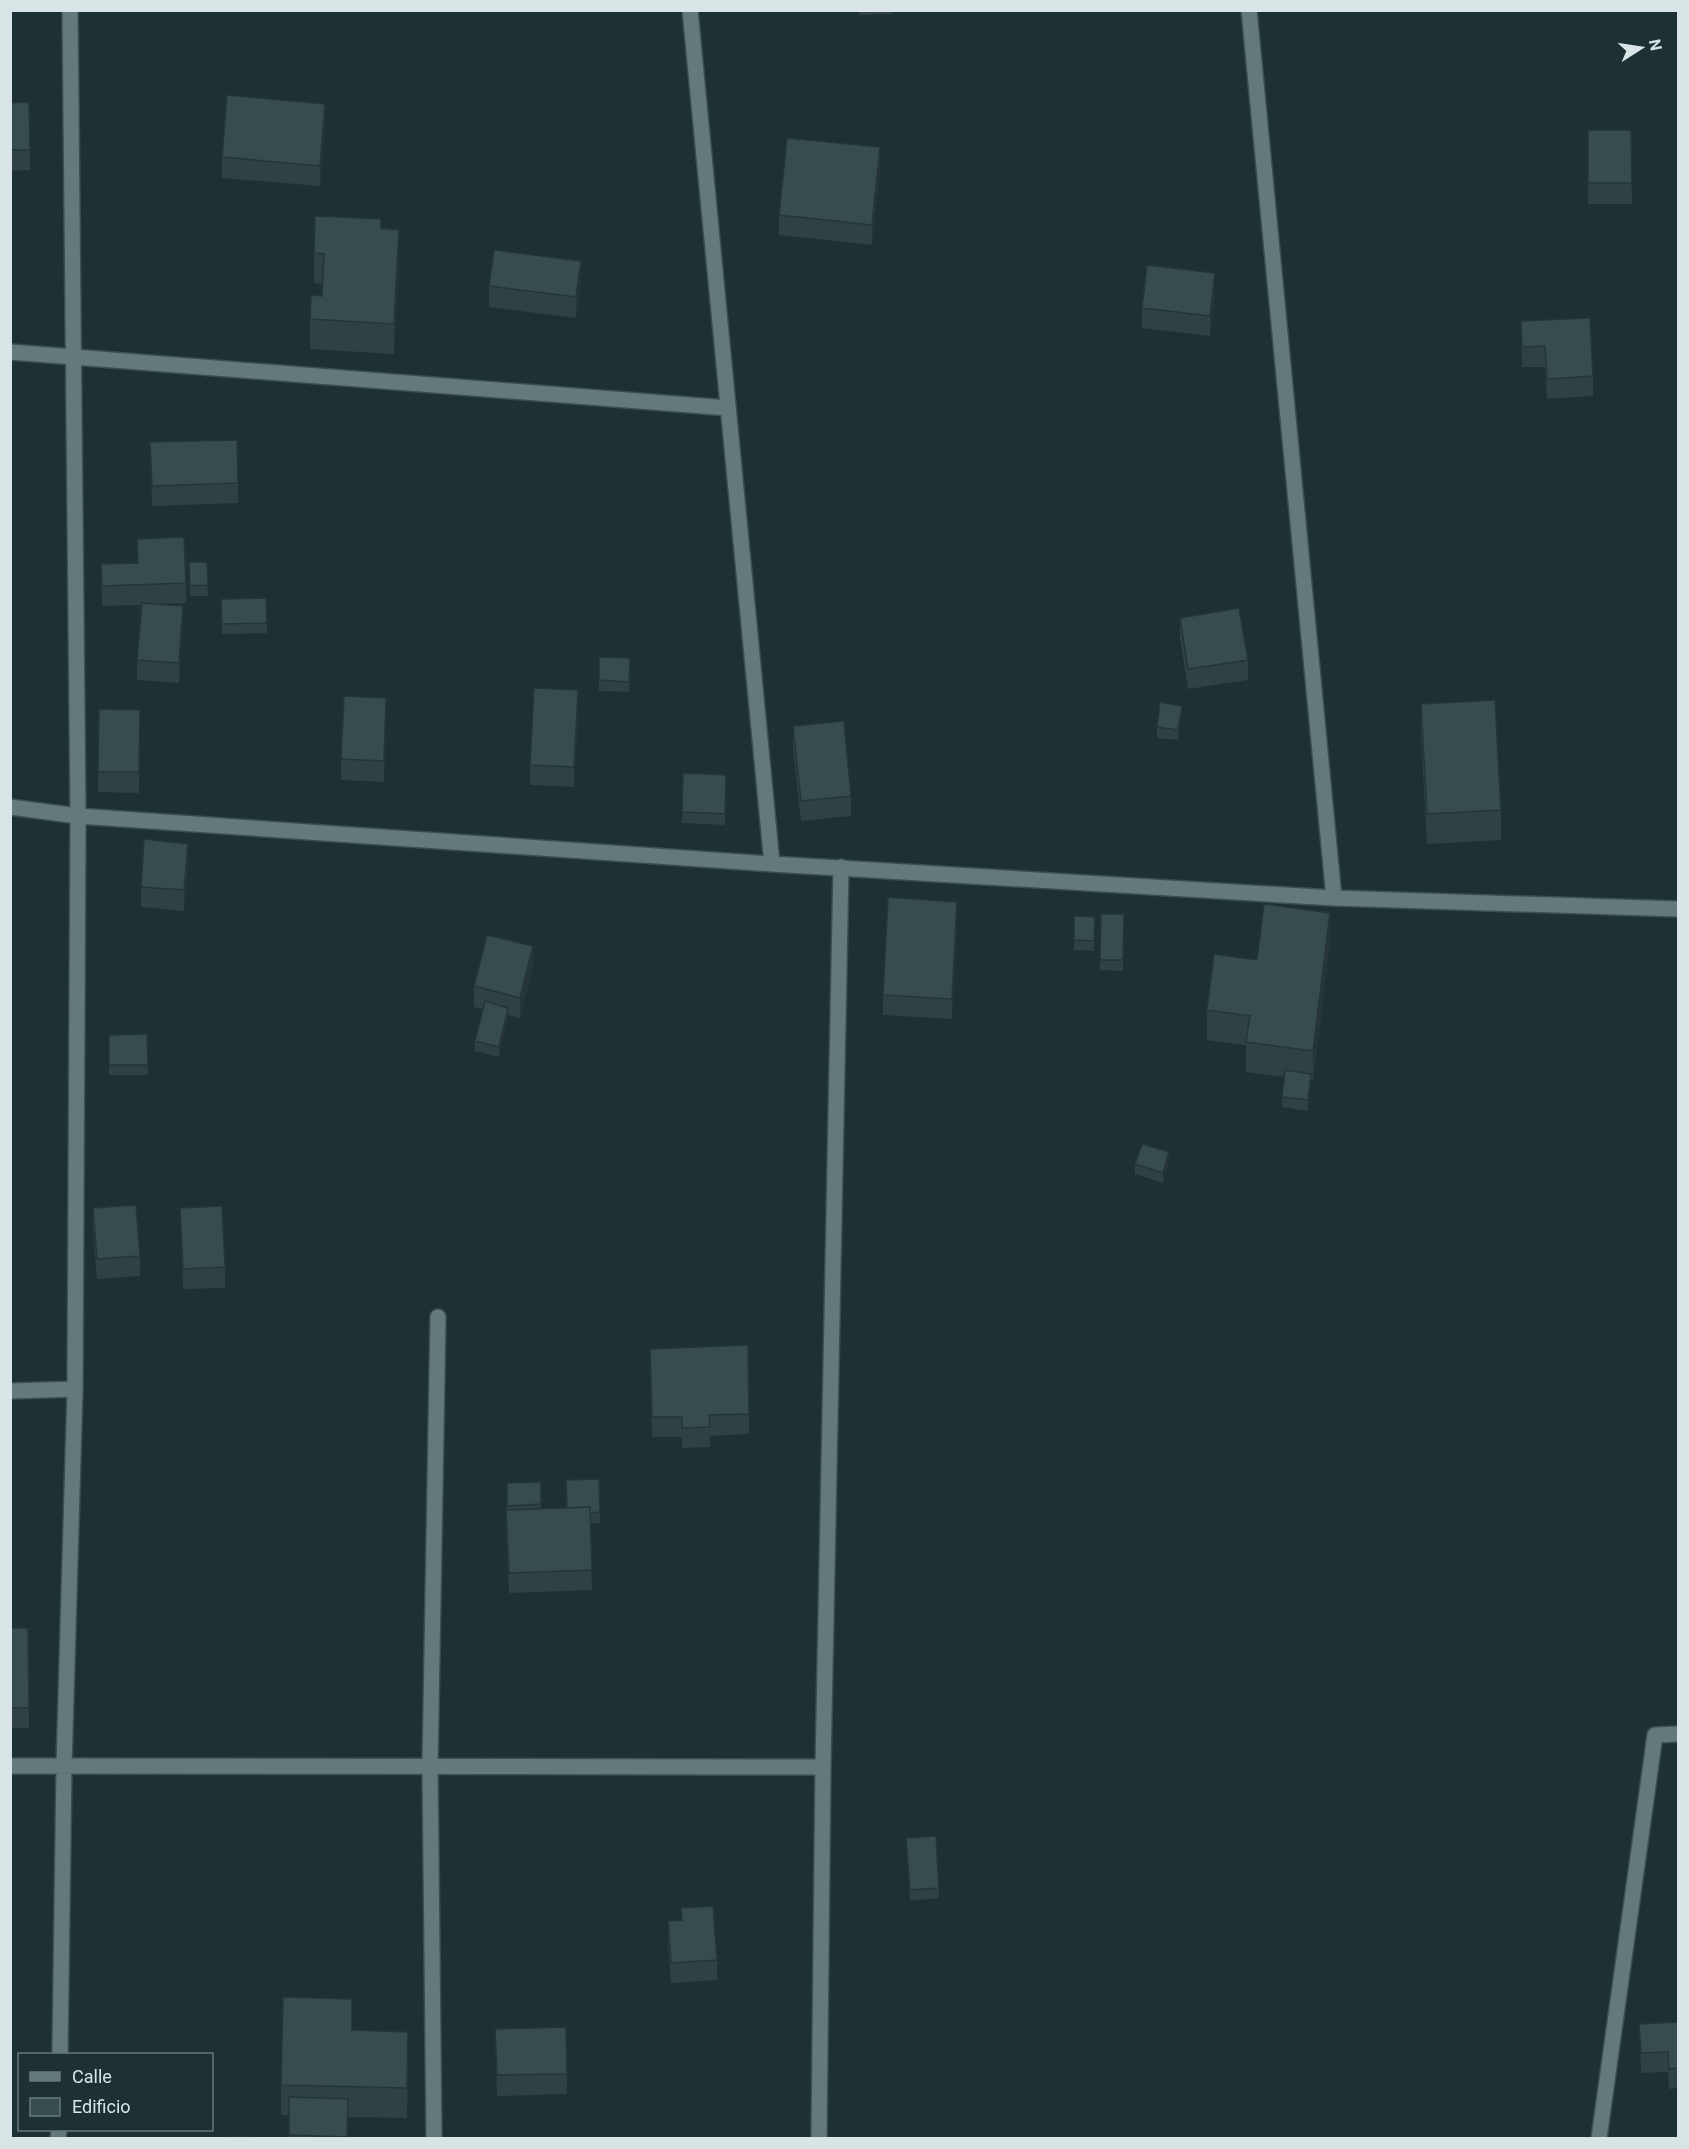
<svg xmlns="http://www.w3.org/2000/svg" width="1689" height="2149" font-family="Roboto,sans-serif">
	<rect width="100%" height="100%" fill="#1d3033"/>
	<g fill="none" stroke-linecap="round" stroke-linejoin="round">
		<g stroke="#3c4d4f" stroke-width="18">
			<path id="street" d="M690 10 772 864
				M1249 10 1334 898
				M10 352 728 408
				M10 807 78 816 772 864 1334 898 1678 909
				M10 1391 75 1389
				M10 1766 823 1767
				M60 2054 64 1766 75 1389 78 816 70 10
				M58 2138 59 2130
				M434 2138 430 1766 438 1317
				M819 2138 823 1767 841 867
				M1599 2138 1655 1735 1678 1734"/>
		</g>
		<use href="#street" stroke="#63797b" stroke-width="15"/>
	</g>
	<path fill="#2f4143" d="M858 10H892V14L859 15Z
		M10 103 30 150V170L10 171Z
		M325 124 320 186 222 178V157Z
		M1588 130H1631L1632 204H1588Z
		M880 168 872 245 779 235V215Z
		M381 228 399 259 394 354 310 349V319L322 296 323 284 314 283V253Z
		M581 281 576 318 489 307V286Z
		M1215 294 1210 336 1142 328V308Z
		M1521 321 1593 376V396L1547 399 1545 367H1522Z
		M150 442 238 483V503L152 506Z
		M137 539 186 583V603L161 604 183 626 179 683 137 680V660L141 605 102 606 101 564 137 563Z
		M189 562H207L208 596H190Z
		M266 598 267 633 222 634 221 599Z
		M1180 618 1248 660V680L1188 689 1180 638Z
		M599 657 630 669 629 692 599 691Z
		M1421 704 1501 810V840L1427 844 1421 734Z
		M99 709 140 710 139 793 98 792Z
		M578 711 574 787 530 785V765Z
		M1182 716 1178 740 1157 738V727Z
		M386 718 384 782 341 780V759Z
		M793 726 851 796V816L801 821 793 747Z
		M683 773 726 775 725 825 682 823Z
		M188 864 184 911 141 907V887Z
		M1101 914H1124L1123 971 1100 970Z
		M1074 916 1095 917 1094 951 1074 950Z
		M957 922 952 1019 883 1015V995Z
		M1330 943 1313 1081 1311 1080 1308 1111 1282 1107V1097L1284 1077 1246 1072V1045L1207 1040V1010L1257 960Z
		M533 967 520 1018 508 1015 499 1057 475 1051V1041L483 1009 474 1007V986Z
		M147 1034 148 1075H109V1035Z
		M1169 1162 1163 1183 1135 1174V1164Z
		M93 1208 140 1256V1276L97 1279 93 1228Z
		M180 1208 225 1267V1288L183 1289Z
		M650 1349 749 1414V1434L710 1436V1447L682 1448V1437H652Z
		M566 1480 600 1512V1523H590L592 1590 509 1593 506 1531 507 1483 541 1482V1509L566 1508Z
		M10 1628H28L29 1728H10Z
		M906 1838 939 1888V1898L910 1901Z
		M681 1908 717 1960V1980L671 1983 668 1942V1921L681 1920Z
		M1678 2022V2088L1669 2089 1668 2072 1641 2073 1639 2024Z
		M495 2029 567 2074V2094L497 2096Z
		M352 2030 408 2061 407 2118 348 2117 347 2139H289V2115H281V2085Z"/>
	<path fill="#263537" d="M325 104V124L320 186V166Z
		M880 147V168L872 245V225Z
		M399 230V259L394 354V324Z
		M581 261V281L576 318V297Z
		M1215 273V294L1210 336V316Z
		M183 606V626L179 683V663Z
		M578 690V711L574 787V767Z
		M386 698V718L384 782V761Z
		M1182 706V716L1178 740V730Z
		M188 844V864L184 911V890Z
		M957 902V922L952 1019V999Z
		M1330 913V943L1313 1081V1051Z
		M533 946V967L520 1018V998Z
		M508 1008V1018L499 1057V1047Z
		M1311 1074V1084L1308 1111V1100Z
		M1169 1152V1162L1163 1183V1173Z"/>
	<path fill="#374c4e" stroke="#263537" stroke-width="1.5" d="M227 95 325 104 320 166 222 157Z
		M29 102 30 150H10V103Z
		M1588 130H1631L1632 183H1588Z
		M787 138 880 147 872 225 779 215Z
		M315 216 381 219V228L399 230 394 324 310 319 311 295 322 296 324 254 314 253Z
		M494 250 581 261 576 297 489 286Z
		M1147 265 1215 273 1210 316 1142 308Z
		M1590 318 1593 376 1547 379 1545 346 1522 347 1521 321Z
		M237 440 238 483 152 486 150 442Z
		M184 537 186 583 102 586 101 564 138 563 137 539Z
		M189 562H207L208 585 190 586Z
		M266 598 267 623 222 624 221 599Z
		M142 603 183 606 179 663 137 660Z
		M1239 608 1248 660 1188 669 1180 618Z
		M599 657 630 658 629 682 599 680Z
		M534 688 578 690 574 767 530 765Z
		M344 696 386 698 384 761 341 759Z
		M1495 700 1501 810 1427 814 1421 704Z
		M1160 702 1182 706 1178 730 1157 727Z
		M99 709 140 710 139 772H98Z
		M844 721 851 796 801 801 793 726Z
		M683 773 726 775 725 814 682 812Z
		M144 839 188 844 184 890 141 887Z
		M888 897 957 902 952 999 883 995Z
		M1264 904 1330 913 1313 1051 1246 1042 1250 1016 1207 1010 1214 954 1257 960Z
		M1101 914H1124L1123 960H1100Z
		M1074 916 1095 917 1094 941 1074 940Z
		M487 935 533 946 520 998 474 986Z
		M485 1001 508 1008 499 1047 475 1041Z
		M147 1034 148 1065H109V1035Z
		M1285 1070 1311 1074 1308 1100 1282 1097Z
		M1142 1144 1169 1152 1163 1173 1135 1164Z
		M136 1205 140 1256 97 1259 93 1208Z
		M222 1206 225 1267 183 1269 180 1208Z
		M748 1345 749 1414 709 1415 710 1427 682 1428V1417H652L650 1349Z
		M599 1479 600 1512 590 1513V1507L567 1508 566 1480Z
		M541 1482V1504L507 1506V1483Z
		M590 1507 592 1570 509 1573 506 1510Z
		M10 1628H28L29 1708H10Z
		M936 1836 939 1888 910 1890 906 1838Z
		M713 1906 717 1960 671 1963 668 1921 682 1920 681 1908Z
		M283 1997 352 1999V2030L408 2032 407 2088 281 2085Z
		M1678 2022V2068L1669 2069 1668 2052 1641 2053 1639 2024Z
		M566 2027 567 2074 497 2075 495 2029Z
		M289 2097 348 2099 347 2137 289 2135Z
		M252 2136 253 2139H193Z"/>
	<rect width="1689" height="2149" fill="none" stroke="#d8e4e5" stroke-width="24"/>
	<rect x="18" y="2053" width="195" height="78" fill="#1d3033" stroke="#68787a" stroke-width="1.5"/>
	<rect x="30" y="2072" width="30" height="9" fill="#63797b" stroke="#68787a" stroke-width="1.5"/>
	<text x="72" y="2083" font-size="18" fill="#d8e4e5">Calle</text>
	<rect x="30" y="2098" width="30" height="18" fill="#374c4e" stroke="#68787a" stroke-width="1.5"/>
	<text x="72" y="2113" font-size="18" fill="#d8e4e5">Edificio</text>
	<g transform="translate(1641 48) rotate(78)" stroke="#1d3033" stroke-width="4.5" paint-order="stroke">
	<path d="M0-4.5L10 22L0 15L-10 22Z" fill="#d8e4e5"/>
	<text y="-9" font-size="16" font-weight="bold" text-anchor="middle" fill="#d8e4e5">N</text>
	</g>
</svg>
